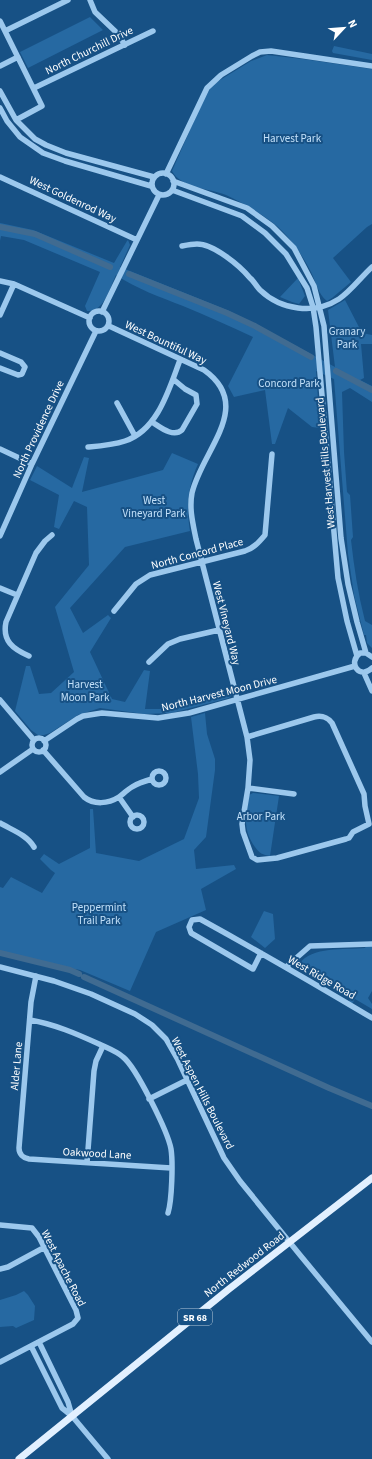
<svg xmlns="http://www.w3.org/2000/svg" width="372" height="1459" font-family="'Source Sans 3',sans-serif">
	<rect width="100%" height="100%" fill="#175185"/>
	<path fill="#2669a2" d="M90 17 103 30 28 68 20 52Z
		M334 46 372 54V60L333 53 332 51Z
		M267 55 303 59 372 69V224L367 227 333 258 351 282 332 298 327 301C318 294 316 282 311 272 302 254 286 231 269 220 255 210 241 202 226 195 209 188 182 189 172 171L201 105 212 85 251 61Z
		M0 223 33 230 114 263 127 241 128 240 130 245 120 267 227 310 259 326 335 367 328 310 345 300 362 333 372 335V344H361L364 378 360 380 372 386V402L350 388 342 392 344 452 347 492 350 495 353 537 351 540C354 567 358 594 365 621L372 625V648L367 643 366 635H364L354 595 348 554 334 379 316 371 320 428 312 427 288 408 275 444H272L265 390 234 397 228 386 253 337C230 326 207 316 183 306 160 297 137 289 116 275 110 287 104 313 87 311L85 306 100 272 24 240 1 236 0 241Z
		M298 278 305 296 299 304 292 302 280 297Z
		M172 453 198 464C188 486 186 507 190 531L125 547 70 608 83 633 108 615 111 618 90 652 112 699 125 702 144 670 150 671 145 709H167L232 692V695L229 698 172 713 144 714 100 708 78 715 50 733 44 735H38L31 730 15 711 26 666H30L39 694 51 693 74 672 55 607 89 565 87 507 74 501 59 529 54 527 59 495 30 480 37 466 72 488 84 457 89 458 82 492 163 470Z
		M205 713 207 734 215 759V770L206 837 194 850 196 869 234 865 236 869 201 889 206 910 156 932 130 991 80 970 0 955V887L3 888 11 877 42 893 55 873 51 870 40 859 44 854 59 864 90 848V809H93L96 853 139 861 184 839 199 798 198 774 191 717Z
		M253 793 279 796 270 856C263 855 259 853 255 847 242 829 246 815 249 795Z
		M264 911 273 914 275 939 265 948 251 937Z
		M366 946H372V991L368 998 372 1004V1009L355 999 352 1004 349 1002 351 996 299 964C312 946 344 950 365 948Z
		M24 1291 28 1295 35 1306 34 1320 16 1328 13 1326 0 1327V1300L16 1295Z"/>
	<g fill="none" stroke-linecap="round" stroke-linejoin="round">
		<path stroke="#406b91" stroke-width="6" d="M0 227 35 234 110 267
			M129 274 227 313 255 326 311 357
			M336 371 372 390
			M0 953 70 970 79 974
			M84 977 329 1088 372 1106"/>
		<path stroke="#9cc8ed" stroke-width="5.5" d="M90 0 95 12 117 33 125 45
			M0 21 42 106 16 120
			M5 31 68 0
			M0 66 18 57
			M34 88 153 31
			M0 91 16 120 35 139 46 145 66 153 154 177
			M0 108 7 121 20 137 43 153 65 161 151 186
			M152 184a11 11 0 1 1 22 0a11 11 0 1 1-22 0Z
			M166 174 207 88 221 75 252 56 260 52 271 51 372 66
			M0 177 137 240
			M173 181 247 208 272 226 294 248 314 286 324 326 341 538 348 584 357 622 366 653
			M172 190 242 216 265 233 286 254 307 288 313 307 316 327 338 578 347 621 357 656
			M182 246C187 245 192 244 197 244 214 244 240 266 250 278 254 281 256 286 260 290 281 310 314 315 339 299 351 291 361 277 372 267
			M0 281 14 284 90 318
			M89 321a10 10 0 1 1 20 0a10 10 0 1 1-20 0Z
			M102 312 159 195
			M0 315 14 284
			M109 326 204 370C255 406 202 450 192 493 189 509 193 524 196 539L247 737 250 760 248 788 242 824 243 832 252 857 257 860 277 858 346 839 349 838 353 832 369 824 365 806 364 794 332 723C327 717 322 715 314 717L247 737
			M0 353 21 362 25 367 22 374 18 375 0 368
			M117 403 135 436
			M152 422C160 427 173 438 182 430L197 404 196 395 185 389 173 379
			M88 447C100 446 113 445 125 441 158 430 169 389 180 360
			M0 449 32 464
			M0 536 32 464 96 331
			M0 588 17 595
			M114 611 136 584 150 575 245 551C254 548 259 542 265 535L272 454
			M29 656C13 649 2 641 6 622L36 553 45 541 52 535
			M372 657 366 653H360C347 663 360 680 372 668
			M149 662 168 644 180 639 219 630
			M364 673 372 691
			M0 700 34 740
			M32 745a7 7 0 1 1 14 0a7 7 0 1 1-14 0Z
			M44 741 77 719 83 716 102 713 158 718 189 713 355 666
			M43 750 84 797C94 805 108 804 119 797 123 794 127 790 132 787 138 783 145 781 152 779
			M152 778a7 7 0 1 1 14 0a7 7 0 1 1-14 0Z
			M0 772 33 749
			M248 788 294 794
			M119 797 133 817
			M130 822a7 7 0 1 1 14 0a7 7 0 1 1-14 0Z
			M0 823C12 830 27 835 34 847
			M261 953 253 969 191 933 189 927 192 920 200 919C258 951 315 984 372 1018
			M0 967 54 981 91 994 135 1014 152 1025 166 1039 178 1060 224 1158 240 1181 300 1255 372 1342
			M286 967 310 946 372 944
			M36 976 31 1002 19 1148C19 1154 23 1158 29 1159L171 1168
			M30 1020C54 1024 77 1034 99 1044 107 1048 116 1051 123 1057 136 1067 168 1132 171 1149 173 1162 172 1200 168 1213
			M149 1099 187 1080
			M87 1163 94 1071 96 1061 103 1046
			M0 1225 32 1228 39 1237 76 1310 78 1318 73 1324 0 1362
			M0 1269 8 1267 45 1247
			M39 1342 68 1402 72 1416
			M31 1346 62 1408 72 1416 108 1459"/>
		<path stroke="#e2f0ff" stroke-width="7" d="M19 1459 229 1289 372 1178"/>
	</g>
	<g text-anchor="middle" stroke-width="4" stroke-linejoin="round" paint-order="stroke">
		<rect fill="#175185" stroke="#b9cbda" stroke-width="1" x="178" y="1309" width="34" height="16" rx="3"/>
		<g font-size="10" font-weight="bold" fill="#fff">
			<text x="195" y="1321">SR 68</text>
		</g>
		<g font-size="11" fill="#fff" stroke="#175185">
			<text transform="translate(89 50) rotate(-26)" y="4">North Churchill Drive</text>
			<text transform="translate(73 199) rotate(25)" y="4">West Goldenrod Way</text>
			<text transform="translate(166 342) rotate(25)" y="4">West Bountiful Way</text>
			<text transform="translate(38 429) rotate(-65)" y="4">North Providence Drive</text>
			<text transform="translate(325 463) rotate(-95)" y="4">West Harvest Hills Boulevard</text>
			<text transform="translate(197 553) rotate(-15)" y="4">North Concord Place</text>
			<text transform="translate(227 623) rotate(76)" y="4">West Vineyard Way</text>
			<text transform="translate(219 693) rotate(-14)" y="4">North Harvest Moon Drive</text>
			<text transform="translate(322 977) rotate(30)" y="4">West Ridge Road</text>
			<text transform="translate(16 1066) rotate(-85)" y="4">Alder Lane</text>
			<text transform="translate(203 1093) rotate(63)" y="4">West Aspen Hills Boulevard</text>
			<text transform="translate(97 1153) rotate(3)" y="4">Oakwood Lane</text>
			<text transform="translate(244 1264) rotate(-38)" y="4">North Redwood Road</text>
			<text transform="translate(64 1268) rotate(63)" y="4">West Apache Road</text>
		</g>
		<g font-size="11" fill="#c2e0f9" stroke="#175185">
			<text x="292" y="142">Harvest Park</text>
			<text x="347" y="335">Granary<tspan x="347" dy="13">Park</tspan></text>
			<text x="289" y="387">Concord Park</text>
			<text x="154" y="504">West<tspan x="154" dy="13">Vineyard Park</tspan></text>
			<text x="85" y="688">Harvest<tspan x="85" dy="13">Moon Park</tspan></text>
			<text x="261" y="820">Arbor Park</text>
			<text x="99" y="911">Peppermint<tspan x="99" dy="13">Trail Park</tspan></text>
		</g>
	</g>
	<g transform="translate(344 28) rotate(64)" stroke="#175185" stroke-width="3" paint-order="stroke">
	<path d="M0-3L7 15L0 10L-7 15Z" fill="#ffffff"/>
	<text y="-6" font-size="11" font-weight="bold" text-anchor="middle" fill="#ffffff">N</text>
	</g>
</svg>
